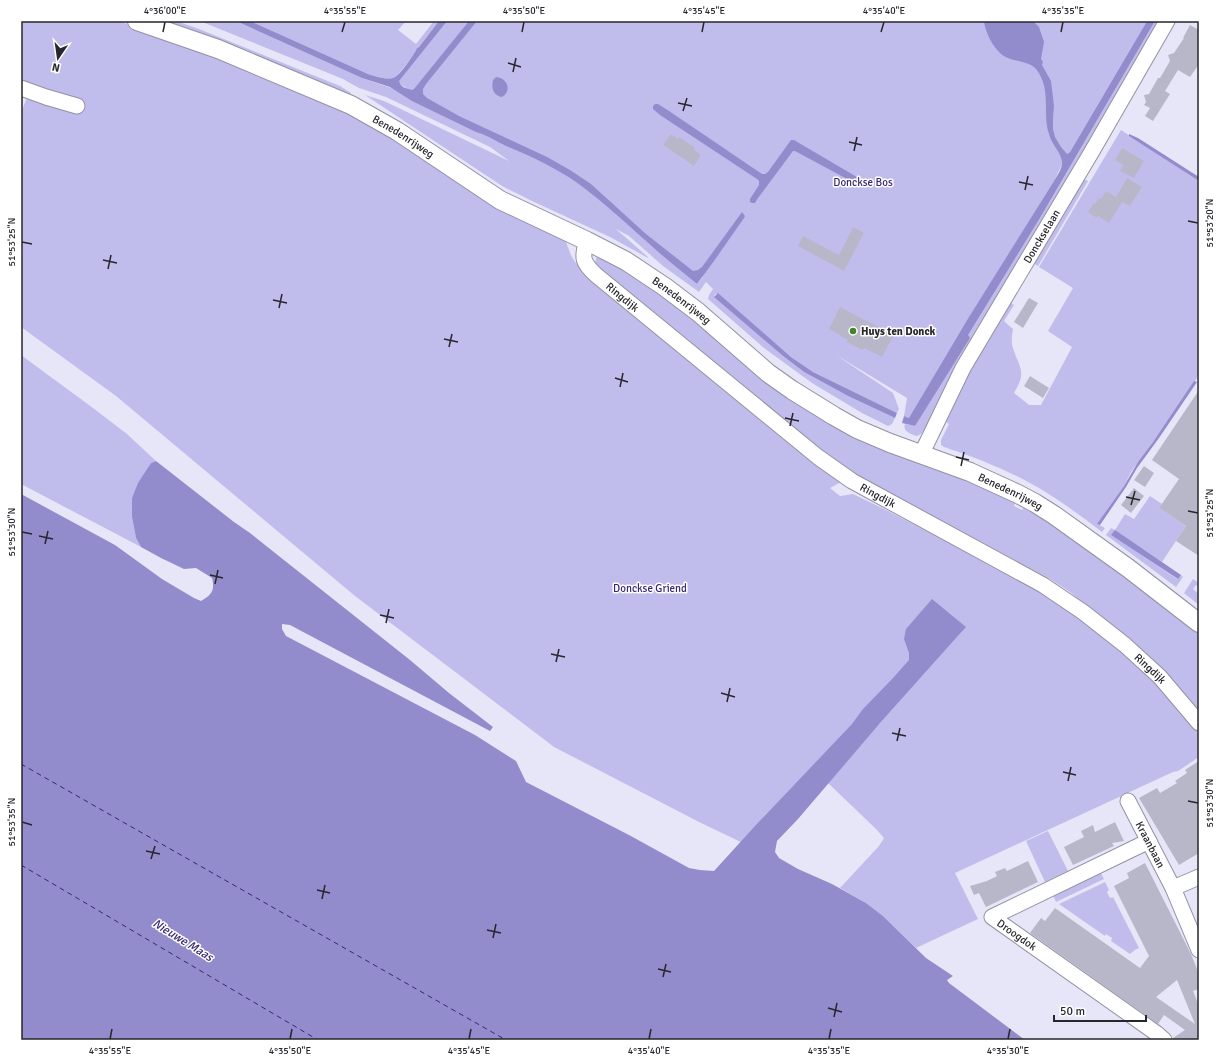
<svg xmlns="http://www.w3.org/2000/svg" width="1220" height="1061" font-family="Signika,sans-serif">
	<rect width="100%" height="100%" fill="#e7e6f9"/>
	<path fill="#c0bded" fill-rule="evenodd" d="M21 21H116L132 25 344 107 559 234 566 242 571 255 575 262 593 279 693 364 782 438 815 464 841 482 830 488 840 496 853 494 882 508 1012 575 1061 604 1114 645 1160 688 1182 713 1199 734V757L1178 771 1173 772 955 873 978 919 916 948 883 916 866 903 840 888 879 846 884 838 876 829 828 783 881 722 966 627 745 844 701 823 554 747 355 596 116 396 21 327V113L26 100 27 99 65 108 32 88 21 79Z
		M156 21H176L199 29 340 86 351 93 349 98Z
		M200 21H236L362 78 394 89 406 88 397 82 446 21H1147L1070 152 1067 154 1054 181 993 280 986 305 1040 218 1155 21H1162L1008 301 1014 305 1004 321 1013 329C1012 335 1011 342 1013 348 1020 370 1027 371 1014 393L1029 405H1041L1072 347 1048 331 1073 288 1039 267 1121 130 1199 181V375L1153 442 1131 472 1124 486 1098 524 1105 528 1102 532C1084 518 1066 505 1047 493 1015 473 980 459 944 447L941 445V440L949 424 946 422 939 436 924 430 921 434 917 436C911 434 902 431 905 424L915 426 925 409 909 418 904 416 907 398 836 355 893 393 899 409 897 413 813 372 791 357 719 294H716L714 296 783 356 804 372 848 396 895 418 892 424 888 426 862 413 812 383 764 348 708 299 709 295 713 289 706 282 699 292 663 266 629 236 616 229 648 257V258L610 237 532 201 502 186 365 95 384 101 509 161 490 147 386 97 359 88 343 79ZM662 255 703 277 697 284Z
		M250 21H322L334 22 342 21H406L398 30 416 44 434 21H439L419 47 417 48 415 52C411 58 399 76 393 78 385 80 375 76 368 74Z
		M1081 178 1088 181 1038 266 1033 263Z
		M603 255 659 287 743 360 796 403 820 417 978 485 1015 503 1014 506 1022 510 1023 508 1031 512 1033 508 1199 631V714L1125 638 1070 592 1050 579 1024 565 998 554 861 480 832 460 602 271 595 263 596 258Z
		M21 355 89 405 127 434 156 461 151 463 132 498V517L136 538 141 547 21 484Z
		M1150 496 1162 504 1159 508 1186 526 1162 562 1115 531 1112 535 1177 579 1181 575 1183 577 1176 587 1106 535 1111 528 1115 530 1125 514 1134 519Z
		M1193 579 1199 583V587L1196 585 1193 589 1199 594V605L1184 593Z
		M1048 831 1068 871 1045 882 1026 841Z
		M1099 870 1104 879 1056 902 1052 893Z
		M1105 882 1109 890 1107 892 1110 898 1113 897 1139 948 1135 950 1130 954 1111 941 1112 938 1106 934 1105 936 1059 904Z"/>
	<path fill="#938ccc" d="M236 21H250L368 74C375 76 385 80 393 78 400 76 411 58 415 52L417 48 419 47 439 21H447L399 81C400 87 407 89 412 90L414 89 469 21H477L426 84 423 89V94L427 98 459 116 547 157 570 170 591 184 646 234 693 271 698 270 702 267 742 212 745 216 744 218 714 261 697 284C683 272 668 261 655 249 629 226 604 202 576 182 554 167 530 156 506 146 496 141 487 135 476 132L412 101 390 87 362 78Z
		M984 21H1033L1039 27 1044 42 1041 59 1043 62 1042 65 1051 81 1054 106 1053 117V129L1055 137 1061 147 1067 154 1070 152 1147 21H1155L1040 218 968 335 970 338 915 426 902 423 904 416 909 418 969 317 1054 181C1057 176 1063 168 1062 161 1061 153 1051 143 1049 134 1042 113 1052 89 1036 69 1029 61 1017 62 1008 58 996 54 985 33 984 21Z
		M496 77C508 78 512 91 502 97 493 96 491 87 493 80Z
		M655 104H658L669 111 762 174H765L768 172 791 140H794L862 180 864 182V185L860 186 795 151H793L758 198 755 203H752L750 202V199L759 185V181L757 179 660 115 653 109V106Z
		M1129 134 1138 138 1199 177V181L1129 136Z
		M718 293 791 357 813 372 897 413 895 418 848 396 804 372 783 356 714 297Z
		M1194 381 1197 382 1159 438 1137 468 1126 487 1100 525 1097 524 1124 486 1138 462 1153 442Z
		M156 461 234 522 250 533 410 660 449 693 493 727 490 731 290 625 282 624V629L286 636 475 735 516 761 526 782 629 835 689 868 700 870 714 871 755 826 852 724 863 709 893 678 909 660V653L904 639 906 629 932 599 966 627 881 722 798 819 777 841 775 852 779 858 798 869 832 884 866 903 883 916 926 958 953 976 947 980 949 983 1025 1040H21V494L115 545 162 579 194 598 201 601C212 595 215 590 212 578L196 568 184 569 161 558 141 547 136 538 132 517V498L138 483 151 463Z
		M1115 530 1181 575 1178 579 1111 535Z"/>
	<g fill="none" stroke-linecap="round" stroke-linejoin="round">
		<path stroke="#372672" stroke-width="1" stroke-dasharray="5 4" stroke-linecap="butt" d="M21 764 506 1040
			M21 865 318 1040"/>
	</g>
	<path fill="#b8b7c9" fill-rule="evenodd" d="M1190 25 1199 30V64L1190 77 1178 70 1165 91 1170 94 1153 121 1145 116 1150 108 1144 105 1146 102 1144 95 1149 94 1158 78H1160L1170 61 1168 55 1174 53 1184 38H1183Z
		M671 134 678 139 679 137 695 148 694 150 701 155 694 166 663 145Z
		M1122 148 1144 161 1134 178 1120 171 1123 165 1115 160Z
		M1127 178 1142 187 1130 206 1122 202 1109 223 1098 216 1097 218 1088 212 1094 203 1095 204 1099 198 1101 199 1106 191 1116 197Z
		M853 227 864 233 844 271 798 246 803 236 839 255Z
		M1029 298 1038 303 1023 328 1014 322Z
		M840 307 894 335 882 357 864 348 863 350 854 346 846 341 848 340 829 329Z
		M1030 376 1049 388 1043 398 1024 386Z
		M1199 390V556L1176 541 1186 526 1159 508 1179 479 1152 460Z
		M1144 466 1154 473 1145 487 1134 480Z
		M1134 488 1144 496 1131 513 1121 505Z
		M1199 761V853L1179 865 1139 798 1157 788 1160 793 1177 783 1175 781 1187 773 1185 770Z
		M1115 822 1124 841 1112 843 1114 846 1073 865 1064 847 1084 837 1081 831 1093 825 1095 832Z
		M1028 861 1038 882 986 907 979 893 974 895 970 886 987 881 997 876 995 872 1005 868 1007 871Z
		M1145 863 1191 954 1199 974V989L1193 991 1199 1006V1040H1173V1038L1185 1030 1164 1015 1158 1024 1030 933 1041 918 1045 921 1055 908 1140 968 1149 956 1114 886 1129 878 1127 873ZM1177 980 1195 1024 1156 997Z"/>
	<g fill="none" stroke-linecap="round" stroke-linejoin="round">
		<g stroke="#9291a3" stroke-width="17">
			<g id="minor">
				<path d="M21 88 46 97 77 106"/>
				<path id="s1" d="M587 241C581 258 583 263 596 275L818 457 852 481 1043 585 1083 612 1125 645 1160 677 1199 723"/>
				<path id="s2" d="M921 455 963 368 1091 153 1167 21"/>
				<path id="s3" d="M1128 801 1173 888 1199 950"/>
				<path id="s4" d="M1149 841 992 917 1156 1033 1164 1040"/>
				<path d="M1173 888 1199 877"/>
			</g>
		</g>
		<g stroke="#9291a3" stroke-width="20">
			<g id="tertiary">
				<path id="s5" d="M137 21 218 49 351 105 397 131 500 200 587 241 626 261 665 287 698 312 768 373 792 390 834 416 857 429 890 443 970 472 1018 494 1035 503 1054 515 1128 568 1199 623"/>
			</g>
		</g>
		<use href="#minor" stroke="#fff" stroke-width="15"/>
		<use href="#tertiary" stroke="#fff" stroke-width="18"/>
	</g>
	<path fill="none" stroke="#27262d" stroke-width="1.5" d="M163 32 165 22M342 32 345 22M522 32 524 22M702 32 704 22M881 32 884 22M1061 32 1063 22M508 63 521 67M513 72 516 58M678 103 692 106M683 111 687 98M849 142 862 145M854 151 857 137M1019 182 1033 185M1025 190 1028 176M1188 221 1198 223M22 242 32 244M103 260 117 263M108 269 111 255M273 300 287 303M279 308 282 294M444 339 458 342M449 347 452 334M615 378 628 382M620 387 623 373M785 418 799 421M790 426 793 413M956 457 969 460M961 466 964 452M1126 497 1140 500M1131 505 1135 491M1188 511 1198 513M22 532 32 534M39 536 53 539M45 544 48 531M210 575 223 578M215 584 218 570M380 615 394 618M386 623 389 609M551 654 565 657M556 662 559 649M721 693 735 697M727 702 730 688M892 733 906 736M897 741 900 728M1063 772 1076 775M1068 781 1071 767M1188 801 1198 803M22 822 32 825M146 851 160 854M151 859 155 846M317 890 330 893M322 899 325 885M487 930 501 933M493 938 496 924M658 969 671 972M663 977 666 964M828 1008 842 1012M834 1017 837 1003M110 1039 112 1029M290 1039 292 1029M469 1039 471 1029M649 1039 651 1029M829 1039 831 1029M1008 1039 1010 1029"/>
	<circle fill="#428527" stroke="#fff" stroke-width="1.5" cx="853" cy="331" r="4"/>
	<g text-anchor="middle" stroke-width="3" stroke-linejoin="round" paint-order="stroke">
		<g font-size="11" fill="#27262d" stroke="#fff">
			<text dy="4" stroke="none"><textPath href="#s5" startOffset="291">Benedenrijweg</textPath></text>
			<text dy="4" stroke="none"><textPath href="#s2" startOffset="250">Donckselaan</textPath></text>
			<text dy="4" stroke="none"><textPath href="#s1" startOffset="73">Ringdijk</textPath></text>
			<text dy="4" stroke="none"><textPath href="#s5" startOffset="615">Benedenrijweg</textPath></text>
			<text dy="4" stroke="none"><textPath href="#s5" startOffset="999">Benedenrijweg</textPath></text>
			<text dy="4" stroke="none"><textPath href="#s1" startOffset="397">Ringdijk</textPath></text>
			<text dy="4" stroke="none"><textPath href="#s1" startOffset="721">Ringdijk</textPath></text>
			<text dy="4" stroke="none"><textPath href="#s3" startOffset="49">Kraanbaan</textPath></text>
			<text dy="4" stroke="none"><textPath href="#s4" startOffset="205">Droogdok</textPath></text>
		</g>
		<g font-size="11" fill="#382773" stroke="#fff">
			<text x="863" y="186">Donckse Bos</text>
			<text x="650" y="592">Donckse Griend</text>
		</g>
		<g font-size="11" font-weight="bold" fill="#27262d" stroke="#fff" text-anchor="start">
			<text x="861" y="335">Huys ten Donck</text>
		</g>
		<g font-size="12" font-style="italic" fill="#372672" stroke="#fff">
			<text transform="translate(183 940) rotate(32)" y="4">Nieuwe Maas</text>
		</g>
	</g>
	<rect width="1220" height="1061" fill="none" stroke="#ffffff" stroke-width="44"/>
	<g transform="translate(58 58) rotate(193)" stroke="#ffffff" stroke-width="3" paint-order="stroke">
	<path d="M0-3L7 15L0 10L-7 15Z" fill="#27262d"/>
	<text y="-6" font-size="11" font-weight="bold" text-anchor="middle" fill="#27262d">N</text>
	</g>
	<path d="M1054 1015v6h92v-6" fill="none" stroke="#27262d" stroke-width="2"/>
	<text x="1060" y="1015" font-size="12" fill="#27262d" stroke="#ffffff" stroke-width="3" paint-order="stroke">50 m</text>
	<rect x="22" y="22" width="1176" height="1017" fill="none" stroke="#27262d" stroke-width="1.5"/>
	<g font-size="10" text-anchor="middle" fill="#27262d">
		<text x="165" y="14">4°36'00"E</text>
		<text x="345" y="14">4°35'55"E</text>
		<text x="524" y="14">4°35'50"E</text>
		<text x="704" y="14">4°35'45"E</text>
		<text x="884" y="14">4°35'40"E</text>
		<text x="1063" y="14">4°35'35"E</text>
		<text transform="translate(1209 223) rotate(-90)" y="4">51°53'20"N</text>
		<text transform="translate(11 242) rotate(-90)" y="4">51°53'25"N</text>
		<text transform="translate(1209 513) rotate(-90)" y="4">51°53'25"N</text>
		<text transform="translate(11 532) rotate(-90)" y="4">51°53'30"N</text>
		<text transform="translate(1209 803) rotate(-90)" y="4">51°53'30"N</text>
		<text transform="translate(11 822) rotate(-90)" y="4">51°53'35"N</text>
		<text x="110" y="1054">4°35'55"E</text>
		<text x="290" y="1054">4°35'50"E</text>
		<text x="469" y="1054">4°35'45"E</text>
		<text x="649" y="1054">4°35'40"E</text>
		<text x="829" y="1054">4°35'35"E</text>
		<text x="1008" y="1054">4°35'30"E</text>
	</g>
</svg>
